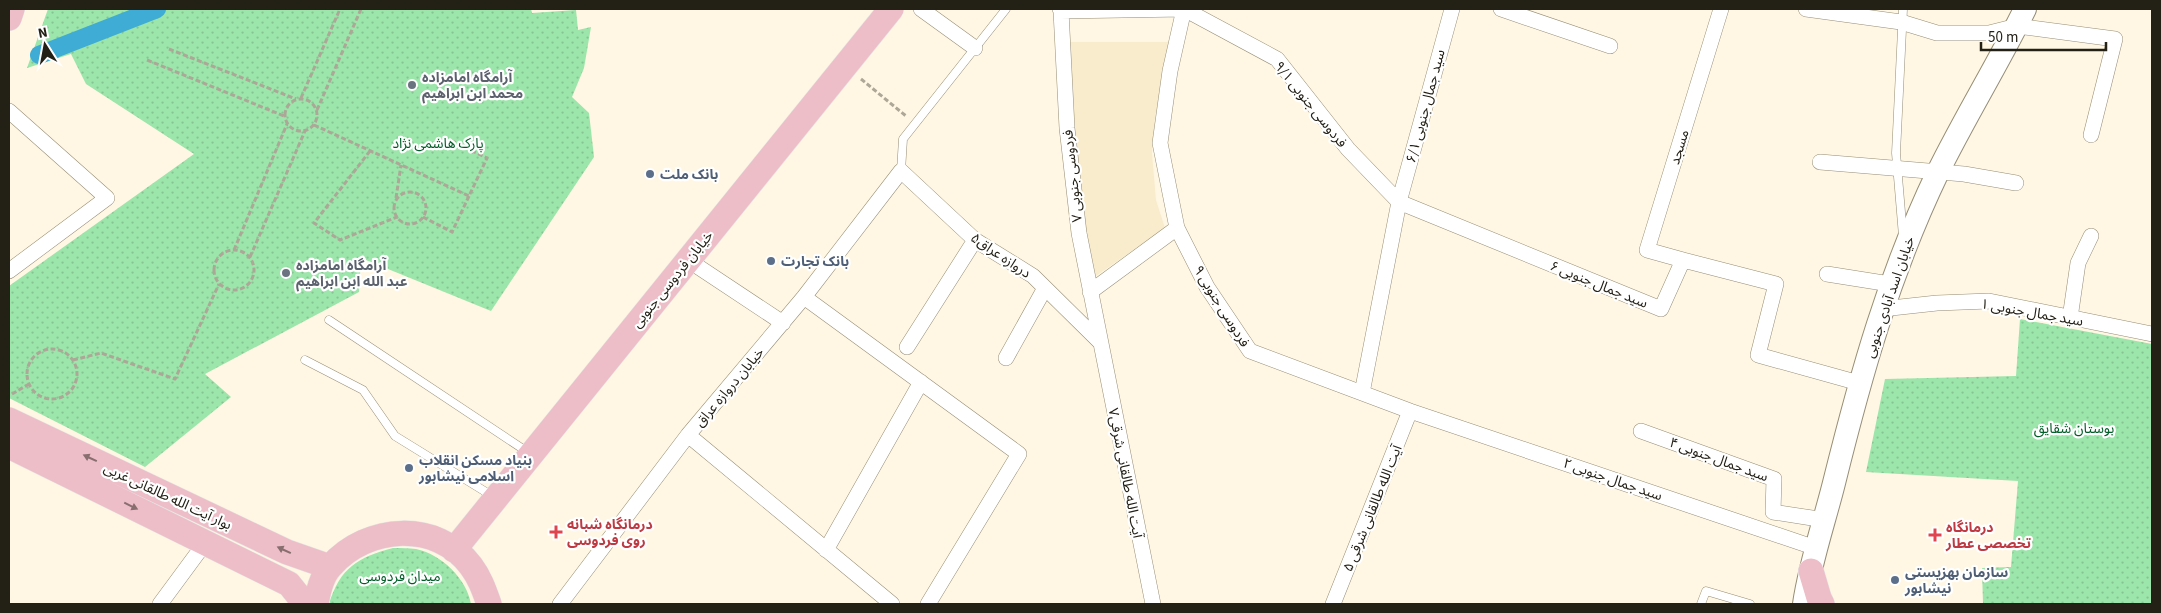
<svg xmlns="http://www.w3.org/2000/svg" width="2161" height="613" font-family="'Source Sans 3','Noto Sans Arabic',sans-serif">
	<defs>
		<pattern id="park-dots" width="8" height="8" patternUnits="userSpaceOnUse" patternTransform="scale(1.25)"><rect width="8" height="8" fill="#9ce5ab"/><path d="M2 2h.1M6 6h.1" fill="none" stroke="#86c492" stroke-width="1.8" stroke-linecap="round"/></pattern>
	</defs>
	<rect width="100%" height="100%" fill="#fff7e3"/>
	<path fill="#f9eccc" d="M1067 42H1170L1155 117 1152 153 1156 200 1165 228 1093 278 1080 200 1078 158Z"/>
	<path fill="url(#park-dots)" d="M48 9H531L532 13 576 10 578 30 591 27 584 68 572 97 589 113 594 157 491 311 361 258 359 292 205 374 231 397 145 467 9 398V286L194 154 86 84 71 54 27 68Z
		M2020 319 2152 344V604H1983L1982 568 2011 567 2018 481 1866 472 1885 379 2016 376Z
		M393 548C401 548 409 548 416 549 441 554 467 579 471 604H329C340 568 358 557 393 548Z"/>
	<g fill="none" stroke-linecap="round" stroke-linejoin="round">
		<path stroke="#3eacd4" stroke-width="18" d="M39 55 157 9"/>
		<g stroke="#968d76" stroke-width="9">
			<path id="lane" d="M901 171 903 139 1006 9
				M1903 236 1896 153 1903 9
				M329 320 529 453
				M305 360 363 390 395 436 494 497
				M1701 604 1706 591 1750 604"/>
		</g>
		<g stroke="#968d76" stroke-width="16">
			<path id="street" d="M921 9 975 48
				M1060 9 1061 11 1067 128 1079 233 1153 604
				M1184 9 1170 71 1160 143 1177 228 1207 287 1250 351 1410 411 1816 548
				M1501 9 1610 46
				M1806 9 1901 22 1937 33H1989L2017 26 2115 39 2091 135
				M1061 11 1184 9 1277 59 1348 149 1399 202 1661 309 1683 260 1776 284 1758 355 1859 383
				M9 111 107 198 9 271
				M1820 162 1964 174 2016 183
				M688 260 783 323
				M1683 260 1647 250 1721 9
				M1827 274 1890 284
				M1090 292 1177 228
				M804 297 1019 454 928 604
				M1882 309 1937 303 1989 301 2152 334
				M2070 318 2078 263 2091 236
				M907 347 975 240
				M1006 358 1045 288
				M1362 393 1399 202 1452 9
				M1641 431 1774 479 1773 512 1825 520
				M688 435 892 604
				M826 550 921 382
				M160 604 205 543
				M560 604 688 435 804 297 901 171 975 240 1033 276 1100 342
				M1333 604 1410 411"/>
		</g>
		<g stroke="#968d76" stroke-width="24">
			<path id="secondary" d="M1804 604C1810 563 1824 523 1834 483 1861 374 1889 274 1938 172 1965 117 1998 64 2025 9"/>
		</g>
		<g stroke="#e5e4e3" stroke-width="26">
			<path id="primary" d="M9 18 12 9
				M9 420 287 552 330 567
				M9 446 289 584 305 604
				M454 550 891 9
				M1811 571 1819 598 1822 604
				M316 604C318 592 322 575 331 566 367 525 437 520 471 566 480 578 484 590 489 604"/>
		</g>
		<path stroke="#ada797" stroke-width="3" stroke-dasharray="5 2.5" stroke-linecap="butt" d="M169 49 296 99
			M147 60 284 116
			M861 79 906 116
			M301 98 340 9
			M285 115a16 16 0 1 1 32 0a16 16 0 1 1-32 0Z
			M317 110 361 9
			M314 125 469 196 487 158 450 140
			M370 151 314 223 340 240 397 217
			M394 208a16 16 0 1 1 32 0a16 16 0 1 1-32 0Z
			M396 198 401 165
			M423 217 452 232 469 196
			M214 270a20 20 0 1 1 40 0a20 20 0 1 1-40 0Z
			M234 250 287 124
			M250 257 305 131
			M27 374a25 25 0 1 1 50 0a25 25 0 1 1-50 0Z
			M73 360 101 353 175 379 219 284
			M12 394 29 384"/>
		<use href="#lane" stroke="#fff" stroke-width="8"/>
		<use href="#street" stroke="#fff" stroke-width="15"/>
		<use href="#secondary" stroke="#fff" stroke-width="22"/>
		<use href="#primary" stroke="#edbdc8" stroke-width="25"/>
	</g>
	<defs><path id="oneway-solid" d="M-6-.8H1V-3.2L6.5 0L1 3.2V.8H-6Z" transform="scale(1.25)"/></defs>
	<g fill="#886e6f">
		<use href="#oneway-solid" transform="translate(90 458) rotate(-155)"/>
		<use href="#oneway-solid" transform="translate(131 506) rotate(26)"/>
		<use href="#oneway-solid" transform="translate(284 550) rotate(-155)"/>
	</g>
	<g fill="#6b7280" stroke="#fff" stroke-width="2">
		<circle cx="412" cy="85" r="5"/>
		<circle cx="286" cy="273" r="5"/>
	</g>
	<g fill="#5c6f8a" stroke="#fff" stroke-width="2">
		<circle cx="650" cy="174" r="5"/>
		<circle cx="771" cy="261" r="5"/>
		<circle cx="409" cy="468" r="5"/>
		<circle cx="1895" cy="580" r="5"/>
	</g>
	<g fill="#e0444e" stroke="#fff" stroke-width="2">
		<path d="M553.5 524.5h5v5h5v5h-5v5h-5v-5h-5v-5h5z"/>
		<path d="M1932.5 527.5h5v5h5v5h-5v5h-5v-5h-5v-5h5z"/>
	</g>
	<g text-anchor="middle" stroke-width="4.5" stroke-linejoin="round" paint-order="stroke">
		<g font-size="14" font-weight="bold" fill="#5b616d" stroke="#fff" text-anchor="start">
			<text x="422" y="82">آرامگاه امامزاده<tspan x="422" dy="16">محمد ابن ابراهیم</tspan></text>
			<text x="296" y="270">آرامگاه امامزاده<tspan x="296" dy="16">عبد الله ابن ابراهیم</tspan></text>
		</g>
		<g font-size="14" fill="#232016" stroke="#fff">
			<text transform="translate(1311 104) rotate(51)" y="5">فردوسی جنوبی ۹/۱</text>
			<text transform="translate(1425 106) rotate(-75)" y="5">سید جمال جنوبی ۶/۱</text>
			<text transform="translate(1679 147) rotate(-73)" y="5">مسجد</text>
			<text transform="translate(1072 176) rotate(-96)" y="5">فردوسی جنوبی ۷</text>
			<text transform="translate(1001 255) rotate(34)" y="5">دروازه عراق۵</text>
			<text transform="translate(672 279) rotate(-51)" y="5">خیابان فردوسی جنوبی</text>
			<text transform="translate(1599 284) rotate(22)" y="5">سید جمال جنوبی ۶</text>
			<text transform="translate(1889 297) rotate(-71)" y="5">خیابان اسد آبادی جنوبی</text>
			<text transform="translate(1222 306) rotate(58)" y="5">فردوسی جنوبی ۹</text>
			<text transform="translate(2032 312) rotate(10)" y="5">سید جمال جنوبی ۱</text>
			<text transform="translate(729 387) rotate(-50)" y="5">خیابان دروازه عراق</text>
			<text transform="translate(1719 459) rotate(20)" y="5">سید جمال جنوبی ۴</text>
			<text transform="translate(1126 473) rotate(79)" y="5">آیت الله طالقانی شرقی۷</text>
			<text transform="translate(1613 479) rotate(19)" y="5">سید جمال جنوبی ۲</text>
			<text transform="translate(168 496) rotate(25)" y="5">بوار آیت الله طالقانی غربی</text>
			<text transform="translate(1372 508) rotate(-68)" y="5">آیت الله طالقانی شرقی ۵</text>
		</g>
		<g font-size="14" fill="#005d27" stroke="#fff">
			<text x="438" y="148">پارک هاشمی نژاد</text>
			<text x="2074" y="433">بوستان شقایق</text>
			<text x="400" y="581">میدان فردوسی</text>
		</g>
		<g font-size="14" font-weight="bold" fill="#4e5e75" stroke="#fff" text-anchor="start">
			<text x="660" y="179">بانک ملت</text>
			<text x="781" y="266">بانک تجارت</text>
			<text x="419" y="465">بنیاد مسکن انقلاب<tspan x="419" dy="16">اسلامی نیشابور</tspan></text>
			<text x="1905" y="577">سازمان بهزیستی<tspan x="1905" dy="16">نیشابور</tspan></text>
		</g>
		<g font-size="14" font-weight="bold" fill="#be3a42" stroke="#fff" text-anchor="start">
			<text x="567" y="529">درمانگاه شبانه<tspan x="567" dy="16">روی فردوسی</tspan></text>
			<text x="1946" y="532">درمانگاه<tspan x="1946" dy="16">تخصصی عطار</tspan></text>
		</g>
	</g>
	<rect width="2161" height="613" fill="none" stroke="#232016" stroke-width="20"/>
	<g transform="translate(45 45) rotate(349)" stroke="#ffffff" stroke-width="4" paint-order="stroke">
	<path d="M0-4L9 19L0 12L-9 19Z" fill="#232016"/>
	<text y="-8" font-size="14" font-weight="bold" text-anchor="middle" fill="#232016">N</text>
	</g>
	<path d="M1981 42v8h125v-8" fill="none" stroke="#232016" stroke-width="2.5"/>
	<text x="1988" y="42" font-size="15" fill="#232016" stroke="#ffffff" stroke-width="4" paint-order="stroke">50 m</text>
</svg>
